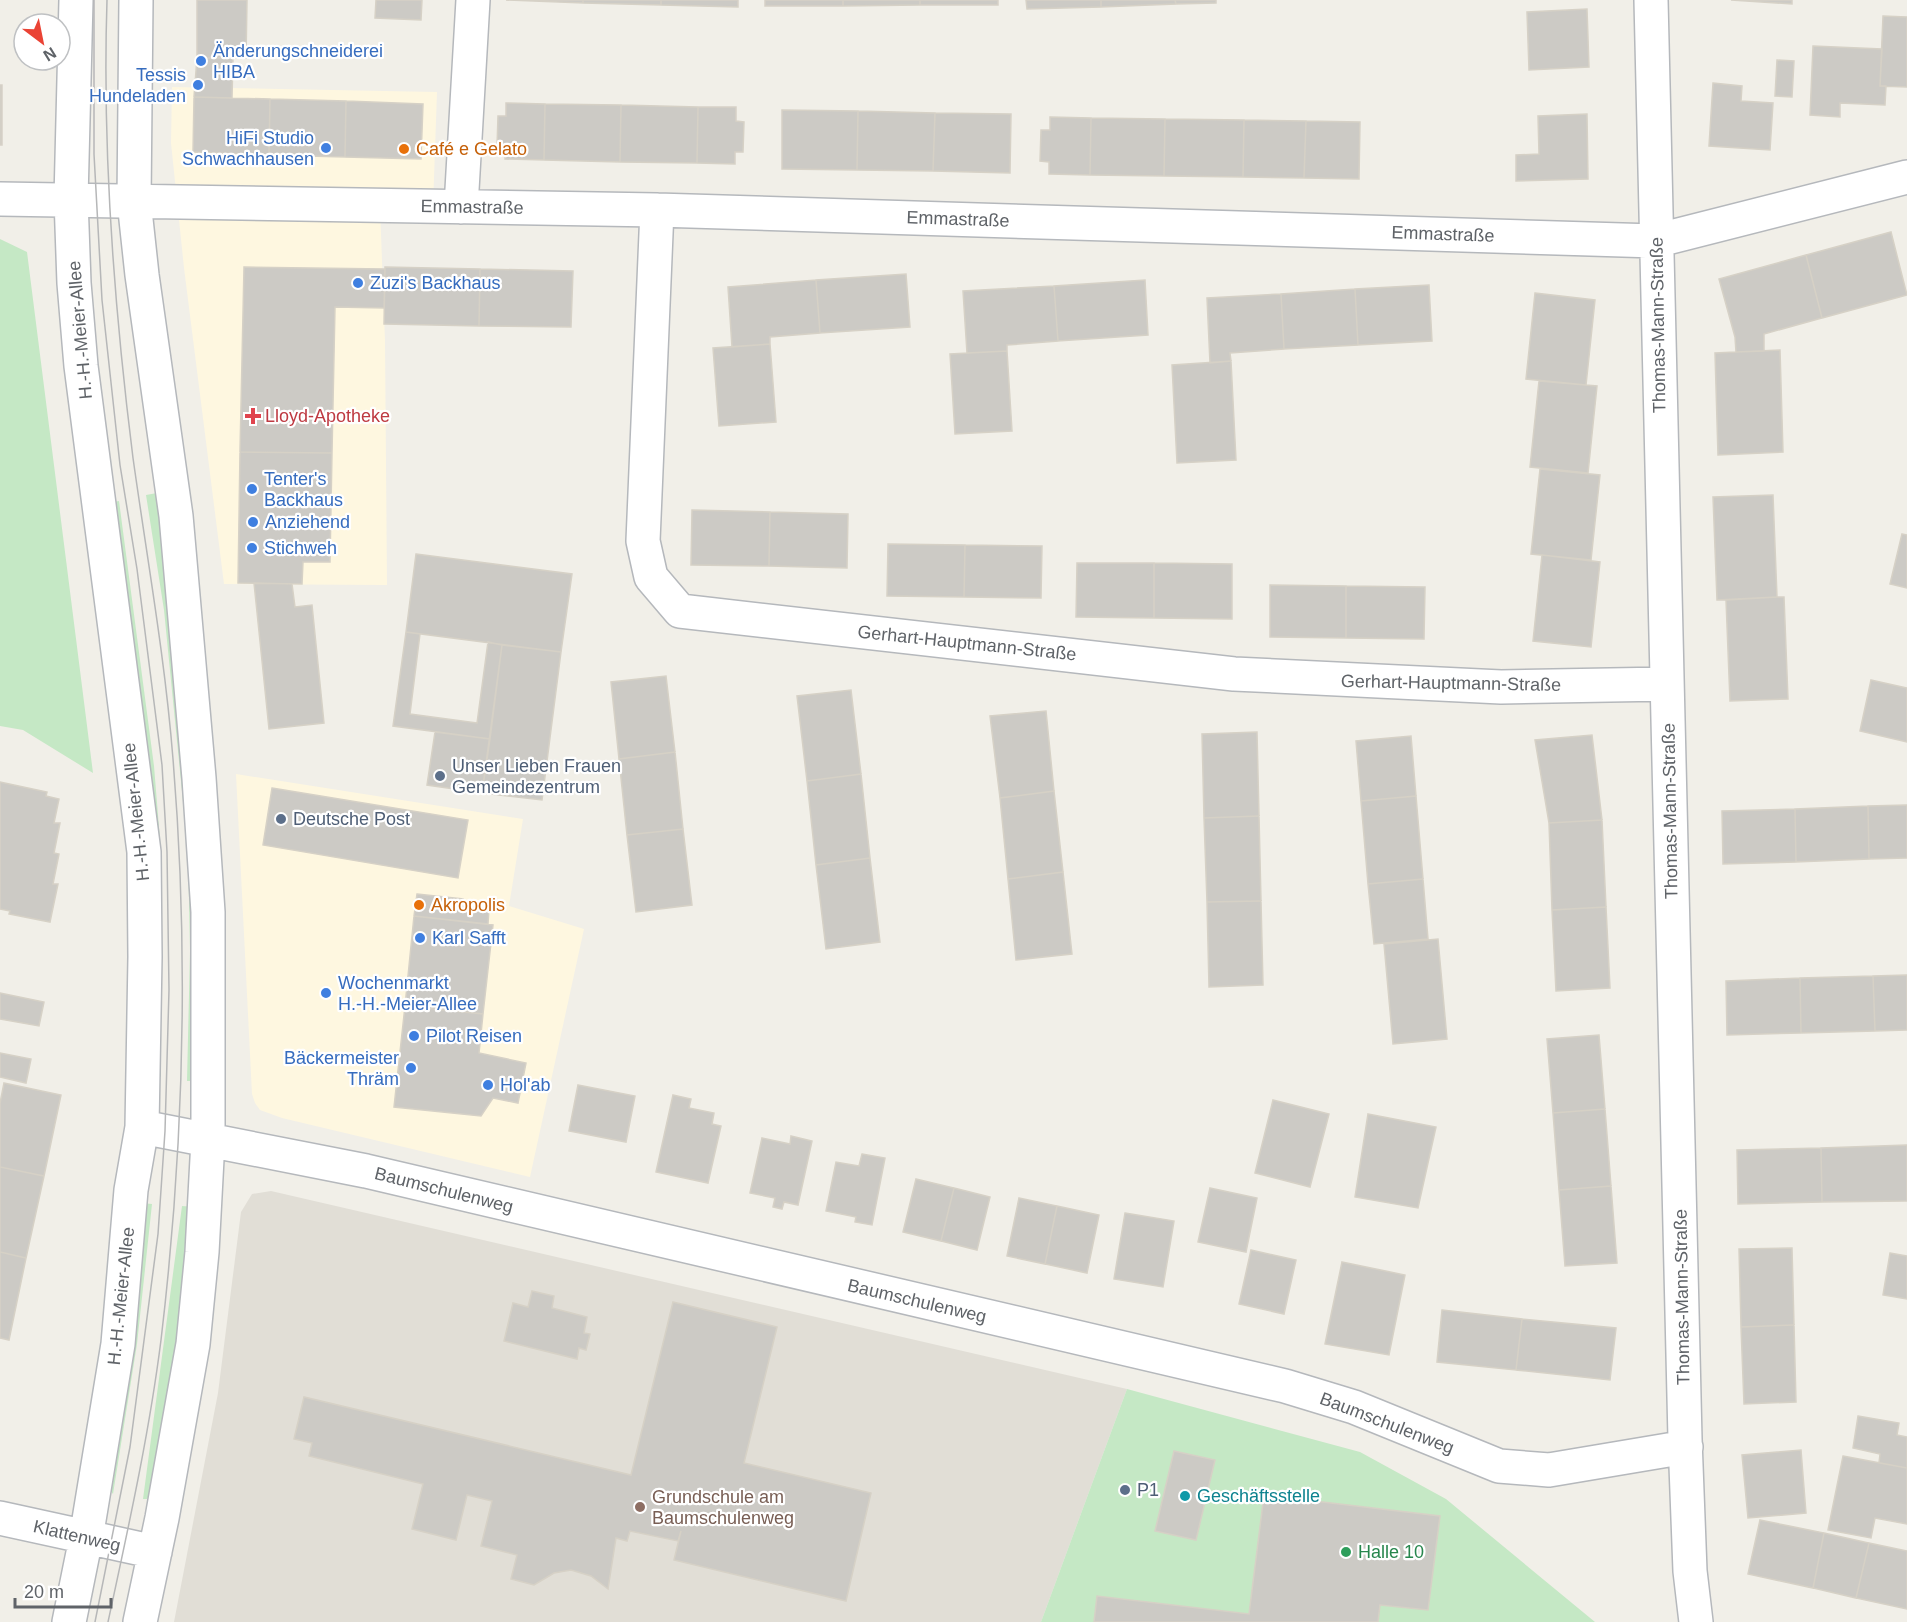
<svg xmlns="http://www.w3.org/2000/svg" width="1907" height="1622" font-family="Helvetica,sans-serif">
	<rect width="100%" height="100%" fill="#f1efe8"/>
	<path fill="#fef7e0" d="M172 87 437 92 433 207H380L385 341 387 585 224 584 184 268 171 143Z
		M236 774 523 819 509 906 584 929 530 1177 282 1118 260 1110 255 1103 252 1094Z"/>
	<path fill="#e1ded6" d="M271 1191 1127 1389 1041 1622H174L218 1393 241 1212 252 1194Z"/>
	<path fill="#c5e8c5" d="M0 239 27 252 93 773 23 730 0 726Z
		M157 493 195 852 194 1071 191 1081H187L190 951 188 852 164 610 146 495Z
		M119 501 154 766 161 852V1077L156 1073 108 503Z
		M141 1203 152 1204 137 1344 113 1494 110 1490Z
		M182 1206 195 1207 176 1344 152 1490 147 1499H143Z
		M1127 1389 1360 1452 1446 1499 1595 1622H1041Z"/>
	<path fill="#cccac5" stroke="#d6d1c6" stroke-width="1.5" d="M197 0H247L246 58H197Z
		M376 0H422L421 20 375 18Z
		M506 0H583V3Z
		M583 0H661V5L583 3Z
		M661 0H738V7L661 5Z
		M765 0H843V6H765Z
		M843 0H920V5L843 6Z
		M920 0H998V5H920Z
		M1026 0H1101V7L1027 9Z
		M1101 0H1175L1176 4 1101 7Z
		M1175 0H1216V3L1176 4Z
		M1731 0H1792V4Z
		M1587 9 1589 67 1529 70 1527 12Z
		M1883 16 1907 17V87L1880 86Z
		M1813 46 1882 49 1880 86H1886L1885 105 1840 103V117L1810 115Z
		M197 58H233L232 98 194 97Z
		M1777 60 1794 61 1792 97 1775 96Z
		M1713 83 1742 86 1741 101 1773 103 1770 150 1709 146Z
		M0 85H2V145H0Z
		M194 97 270 99 269 155 193 152Z
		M270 99 346 101 345 157 269 155Z
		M346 101 423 104 421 159 345 157Z
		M506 103 545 104 544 160 505 159 506 147H497L498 116H506Z
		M545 104 621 105 620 162 544 160Z
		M621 105 698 107 697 163 620 162Z
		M698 107H736V121L744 122 743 152H735V164L697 163Z
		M782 110 858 111 857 170 782 169Z
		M858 111 935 113 933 171 857 170Z
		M935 113 1011 114 1010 173 933 171Z
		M1587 114 1588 179 1516 181V155L1539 154 1538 116Z
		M1050 117 1091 118 1090 175 1049 174V162L1040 161 1041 130H1050Z
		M1091 118 1165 119 1164 176 1090 175Z
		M1165 119 1244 120 1243 177 1164 176Z
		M1244 120 1306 121 1304 178 1243 177Z
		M1306 121 1360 122 1359 179 1304 178Z
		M1891 232 1907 295 1822 318 1806 255Z
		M1806 255 1822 318 1764 334V351L1736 352 1735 337 1719 279Z
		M244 267 385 269 384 308 335 307 332 453 240 452Z
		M385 267 480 269 479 326 384 324Z
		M480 269 573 271 571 327 479 326Z
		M906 274 910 327 820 333 816 280Z
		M816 280 820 333 770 337V344L732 347 728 287Z
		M1145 280 1148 335 1058 341 1054 286Z
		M1429 285 1432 341 1358 345 1355 289Z
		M1054 286 1058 341 1007 345V351L967 353 963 291Z
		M1355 289 1358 345 1284 349 1281 294Z
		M1535 293 1595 300 1586 385 1526 379Z
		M1281 294 1284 349 1230 353 1231 361 1210 363 1207 298Z
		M770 344 776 422 719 426 713 348Z
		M1780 350 1783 452 1718 455 1715 353Z
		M1007 351 1012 431 955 434 950 354Z
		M1231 361 1236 460 1177 463 1172 365Z
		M1539 381 1597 386 1588 473 1530 467Z
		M240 452 332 453 330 562H303L302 584 238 583Z
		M1540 469 1600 475 1591 560 1531 554Z
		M1773 495 1777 597 1717 600 1713 497Z
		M692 510 770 512 769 566 691 565Z
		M770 512 848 514 847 568 769 566Z
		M1902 534 1907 535V588L1890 584Z
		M888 544 965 545 964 597 887 596Z
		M965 545 1042 546 1041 598 964 597Z
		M416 554 572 574 561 652 406 632Z
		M1542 555 1600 562 1591 647 1533 641Z
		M1077 563H1154V618L1076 617Z
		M1154 563 1232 564V619L1154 618Z
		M254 583 292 584 295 607 312 605 324 723 269 729Z
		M1270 585 1346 586V638L1270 637Z
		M1346 586 1425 587 1424 639 1346 638Z
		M1777 597H1784L1788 699 1730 701 1726 600Z
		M406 632 420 634 410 714 477 723 488 642 502 645 490 739 393 726Z
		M502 645 561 652 542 800 482 793Z
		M666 676 675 752 619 759 611 682Z
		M1871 680 1907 688V742L1860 731Z
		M851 690 861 774 807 781 797 696Z
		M1046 711 1054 791 1000 798 990 716Z
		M435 732 490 739 482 793 427 785Z
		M1257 732 1259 816 1204 818 1202 734Z
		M1592 735 1602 820 1549 823 1535 740Z
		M1411 736 1416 796 1361 801 1356 741Z
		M675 752 683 829 627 835 619 759Z
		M861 774 870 858 816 865 807 781Z
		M0 782 47 792 46 796 59 799 54 823H60L54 853 59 854 53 884H58L50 922 9 914 10 911 0 909Z
		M272 788 468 820 458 878 263 845Z
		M1054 791 1063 872 1008 879 1000 798Z
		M1416 796 1423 879 1368 884 1361 801Z
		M1907 805V858L1869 859 1868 806Z
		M1868 806 1869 859 1796 862 1795 809Z
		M1795 809 1796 862 1723 864 1722 811Z
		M1259 816 1261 901 1207 902 1204 818Z
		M1602 820 1606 907 1552 910 1549 823Z
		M683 829 692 905 636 912 627 835Z
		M870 858 880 942 826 949 816 865Z
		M1063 872 1072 954 1016 960 1008 879Z
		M1423 879 1428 939 1374 944 1368 884Z
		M417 894 463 899 462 906 489 909 488 924 414 916Z
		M1261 901 1263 985 1209 987 1207 902Z
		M1606 907 1610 988 1556 991 1552 910Z
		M414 916 493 925 483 1014 405 1006Z
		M1438 939 1447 1039 1393 1044 1384 944Z
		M1907 975V1030L1875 1031 1873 976Z
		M1873 976 1875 1031 1801 1033 1800 978Z
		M1800 978 1801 1033 1727 1035 1726 981Z
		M0 993 44 1002 39 1026 0 1019Z
		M405 1006 483 1014 479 1053 526 1063 518 1103 493 1098 481 1116 394 1107Z
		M1599 1035 1605 1109 1553 1113 1547 1039Z
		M0 1053 31 1059 26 1083 0 1077Z
		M4 1083 61 1095 44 1176 0 1167V1103Z
		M578 1085 635 1096 626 1142 569 1131Z
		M673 1095 691 1099 689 1108 714 1113 712 1124 721 1126 708 1183 656 1172Z
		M1273 1100 1329 1114 1310 1187 1255 1173Z
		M1605 1109 1611 1186 1559 1190 1553 1113Z
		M1368 1114 1436 1127 1418 1208 1355 1197Z
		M791 1136 812 1141 798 1205 784 1202 782 1209 773 1207 775 1198 750 1193 762 1138 790 1144Z
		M1907 1145V1201L1822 1202 1821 1148Z
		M1821 1148 1822 1202 1738 1204 1737 1150Z
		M862 1154 885 1158 872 1225 855 1222 856 1217 826 1211 836 1162 859 1166Z
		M0 1167 44 1176 26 1258 0 1252Z
		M916 1179 954 1188 941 1241 903 1232Z
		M1611 1186 1617 1263 1565 1266 1559 1190Z
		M954 1188 990 1197 977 1250 941 1241Z
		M1210 1188 1257 1198 1246 1252 1198 1242Z
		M1019 1198 1057 1206 1045 1264 1007 1256Z
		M1057 1206 1099 1215 1087 1273 1045 1264Z
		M1125 1213 1174 1221 1163 1287 1114 1279Z
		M1792 1248 1794 1325 1741 1327 1739 1249Z
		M1251 1250 1296 1260 1284 1314 1239 1304Z
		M0 1252 26 1258 9 1340 0 1338Z
		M1890 1253 1907 1256V1299L1883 1295Z
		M1342 1262 1405 1275 1389 1355 1325 1344Z
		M532 1291 554 1296 552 1308 587 1317 584 1333 590 1334 586 1350 579 1348 577 1359 504 1341 513 1303 528 1307Z
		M673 1302 777 1327 744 1463 871 1493 846 1601 674 1560 681 1531 678 1541 630 1531 627 1541 616 1538 608 1589 591 1576 571 1570 554 1573 534 1585 511 1579 517 1555 481 1546 492 1501 467 1495 456 1540 412 1529 423 1484 309 1456 312 1443 294 1439 304 1397 631 1475Z
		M1442 1310 1522 1319 1516 1370 1437 1362Z
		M1522 1319 1616 1328 1610 1380 1516 1370Z
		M1794 1325 1796 1402 1744 1404 1741 1327Z
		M1858 1416 1899 1423 1897 1435 1907 1437V1468L1879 1463 1880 1454 1853 1448Z
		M1801 1450 1806 1513 1748 1518 1742 1455Z
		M1174 1451 1215 1460 1196 1540 1155 1531Z
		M1843 1456 1907 1468V1524L1875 1518 1871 1538 1828 1530Z
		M1264 1495 1440 1516 1428 1610 1380 1605 1378 1622H1094L1097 1596 1249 1614Z
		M1760 1520 1824 1533 1813 1588 1748 1574Z
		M1824 1533 1869 1543 1856 1598 1813 1588Z
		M1869 1543 1907 1551V1609L1856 1598Z"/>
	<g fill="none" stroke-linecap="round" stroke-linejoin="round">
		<g stroke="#b5b8bc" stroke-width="36">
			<path id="minor" d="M136 0 134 201 142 275 176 516 199 778 208 912V1140L202 1252 193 1344 162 1518 140 1622
				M1651 0 1685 1439 1690 1571 1696 1622
				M0 199 657 210 1655 241 1907 177
				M461 207 473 0
				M657 210 643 541 651 577 680 611 1234 674 1501 687 1667 684
				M142 1127 366 1171 1285 1386 1354 1407 1499 1466 1549 1470 1686 1447
				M0 1518 155 1552
				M69 1622 86 1538 118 1344 131 1190 142 1127 145 957 144 852 81 366 74 283 71 199 76 0"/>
		</g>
		<use href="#minor" stroke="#fff" stroke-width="33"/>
		<path stroke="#b6b7b8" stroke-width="1.5" d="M94 0V154L102 300 120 465 137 569 162 765 167 852 169 990 165 1131 158 1234 130 1447 95 1622
			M107 0C102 153 114 307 133 458 147 558 165 658 173 759 189 953 184 1147 161 1340 149 1435 128 1529 108 1622"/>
	</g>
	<g fill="#3f7fe0" stroke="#fff" stroke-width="2">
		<circle cx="201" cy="61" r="6"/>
		<circle cx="198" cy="85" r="6"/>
		<circle cx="326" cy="148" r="6"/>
		<circle cx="358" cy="283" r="6"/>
		<circle cx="252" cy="489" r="6"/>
		<circle cx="253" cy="522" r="6"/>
		<circle cx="252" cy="548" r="6"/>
		<circle cx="420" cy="938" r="6"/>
		<circle cx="326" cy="993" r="6"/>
		<circle cx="414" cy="1036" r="6"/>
		<circle cx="411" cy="1068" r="6"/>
		<circle cx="488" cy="1085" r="6"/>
	</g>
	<g fill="#e8710a" stroke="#fff" stroke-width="2">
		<circle cx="404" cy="149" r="6"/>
		<circle cx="419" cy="905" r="6"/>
	</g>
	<path fill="#e0444e" stroke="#fff" stroke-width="2" d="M250 407h6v6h6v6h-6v6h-6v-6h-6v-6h6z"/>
	<g fill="#5c6f8a" stroke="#fff" stroke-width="2">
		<circle cx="440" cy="776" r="6"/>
		<circle cx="281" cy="819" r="6"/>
		<circle cx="1125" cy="1490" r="6"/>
	</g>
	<circle fill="#0f9aa8" stroke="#fff" stroke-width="2" cx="1185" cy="1496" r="6"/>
	<circle fill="#8d6e63" stroke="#fff" stroke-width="2" cx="640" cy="1507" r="6"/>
	<circle fill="#2e9e5b" stroke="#fff" stroke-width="2" cx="1346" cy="1552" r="6"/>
	<g text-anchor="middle" stroke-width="4.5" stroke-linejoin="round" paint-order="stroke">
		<g font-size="18" fill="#366cbe" stroke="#fff" text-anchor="start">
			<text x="213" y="57">Änderungschneiderei<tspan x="213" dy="21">HIBA</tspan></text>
			<text x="186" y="81" text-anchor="end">Tessis<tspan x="186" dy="21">Hundeladen</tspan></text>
			<text x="314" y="144" text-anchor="end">HiFi Studio<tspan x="314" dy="21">Schwachhausen</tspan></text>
			<text x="370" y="289">Zuzi's Backhaus</text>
			<text x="264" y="485">Tenter's<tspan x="264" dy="21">Backhaus</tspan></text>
			<text x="265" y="528">Anziehend</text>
			<text x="264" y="554">Stichweh</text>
			<text x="432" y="944">Karl Safft</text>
			<text x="338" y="989">Wochenmarkt<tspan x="338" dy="21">H.-H.-Meier-Allee</tspan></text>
			<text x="426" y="1042">Pilot Reisen</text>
			<text x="399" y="1064" text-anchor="end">Bäckermeister<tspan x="399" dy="21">Thräm</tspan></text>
			<text x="500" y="1091">Hol'ab</text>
		</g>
		<g font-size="18" fill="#c56008" stroke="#fff" text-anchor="start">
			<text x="416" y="155">Café e Gelato</text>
			<text x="431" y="911">Akropolis</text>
		</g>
		<g font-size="18" fill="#5f6368" stroke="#fff">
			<text transform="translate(472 207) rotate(1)" y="6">Emmastraße</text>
			<text transform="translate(958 219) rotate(2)" y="6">Emmastraße</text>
			<text transform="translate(1443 234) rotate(2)" y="6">Emmastraße</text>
			<text transform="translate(1658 325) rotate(-91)" y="6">Thomas-Mann-Straße</text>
			<text transform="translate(80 330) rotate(-95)" y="6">H.-H.-Meier-Allee</text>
			<text transform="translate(967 643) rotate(6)" y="6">Gerhart-Hauptmann-Straße</text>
			<text transform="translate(1451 683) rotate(1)" y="6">Gerhart-Hauptmann-Straße</text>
			<text transform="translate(1670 811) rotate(-91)" y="6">Thomas-Mann-Straße</text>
			<text transform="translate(136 812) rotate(-96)" y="6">H.-H.-Meier-Allee</text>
			<text transform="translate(444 1190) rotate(14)" y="6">Baumschulenweg</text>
			<text transform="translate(121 1296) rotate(-84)" y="6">H.-H.-Meier-Allee</text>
			<text transform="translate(1682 1297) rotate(-91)" y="6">Thomas-Mann-Straße</text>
			<text transform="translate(917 1301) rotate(13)" y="6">Baumschulenweg</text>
			<text transform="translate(1387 1423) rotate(21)" y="6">Baumschulenweg</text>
			<text transform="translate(77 1536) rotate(13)" y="6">Klattenweg</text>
		</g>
		<g font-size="18" fill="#be3a42" stroke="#fff" text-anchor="start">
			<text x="265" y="422">Lloyd-Apotheke</text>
		</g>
		<g font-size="18" fill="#4e5e75" stroke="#fff" text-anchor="start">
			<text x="452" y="772">Unser Lieben Frauen<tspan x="452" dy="21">Gemeindezentrum</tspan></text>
			<text x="293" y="825">Deutsche Post</text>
			<text x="1137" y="1496">P1</text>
		</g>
		<g font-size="18" fill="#0d838f" stroke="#fff" text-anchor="start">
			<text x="1197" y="1502">Geschäftsstelle</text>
		</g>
		<g font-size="18" fill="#785e54" stroke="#fff" text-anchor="start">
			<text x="652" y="1503">Grundschule am<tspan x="652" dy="21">Baumschulenweg</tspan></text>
		</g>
		<g font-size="18" fill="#27864d" stroke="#fff" text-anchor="start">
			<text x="1358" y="1558">Halle 10</text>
		</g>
	</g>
	<g transform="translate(42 42) rotate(148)"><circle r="28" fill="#ffffff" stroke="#bfc1c3" stroke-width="1.5"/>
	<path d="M0-4.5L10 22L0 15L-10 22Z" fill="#ea4335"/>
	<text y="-9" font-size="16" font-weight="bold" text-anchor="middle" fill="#5f6368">N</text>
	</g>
	<path d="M15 1598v9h96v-9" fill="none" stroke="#5f6368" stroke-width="3"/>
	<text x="24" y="1598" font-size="18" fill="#5f6368" stroke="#ffffff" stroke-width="4.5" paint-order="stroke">20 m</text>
</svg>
